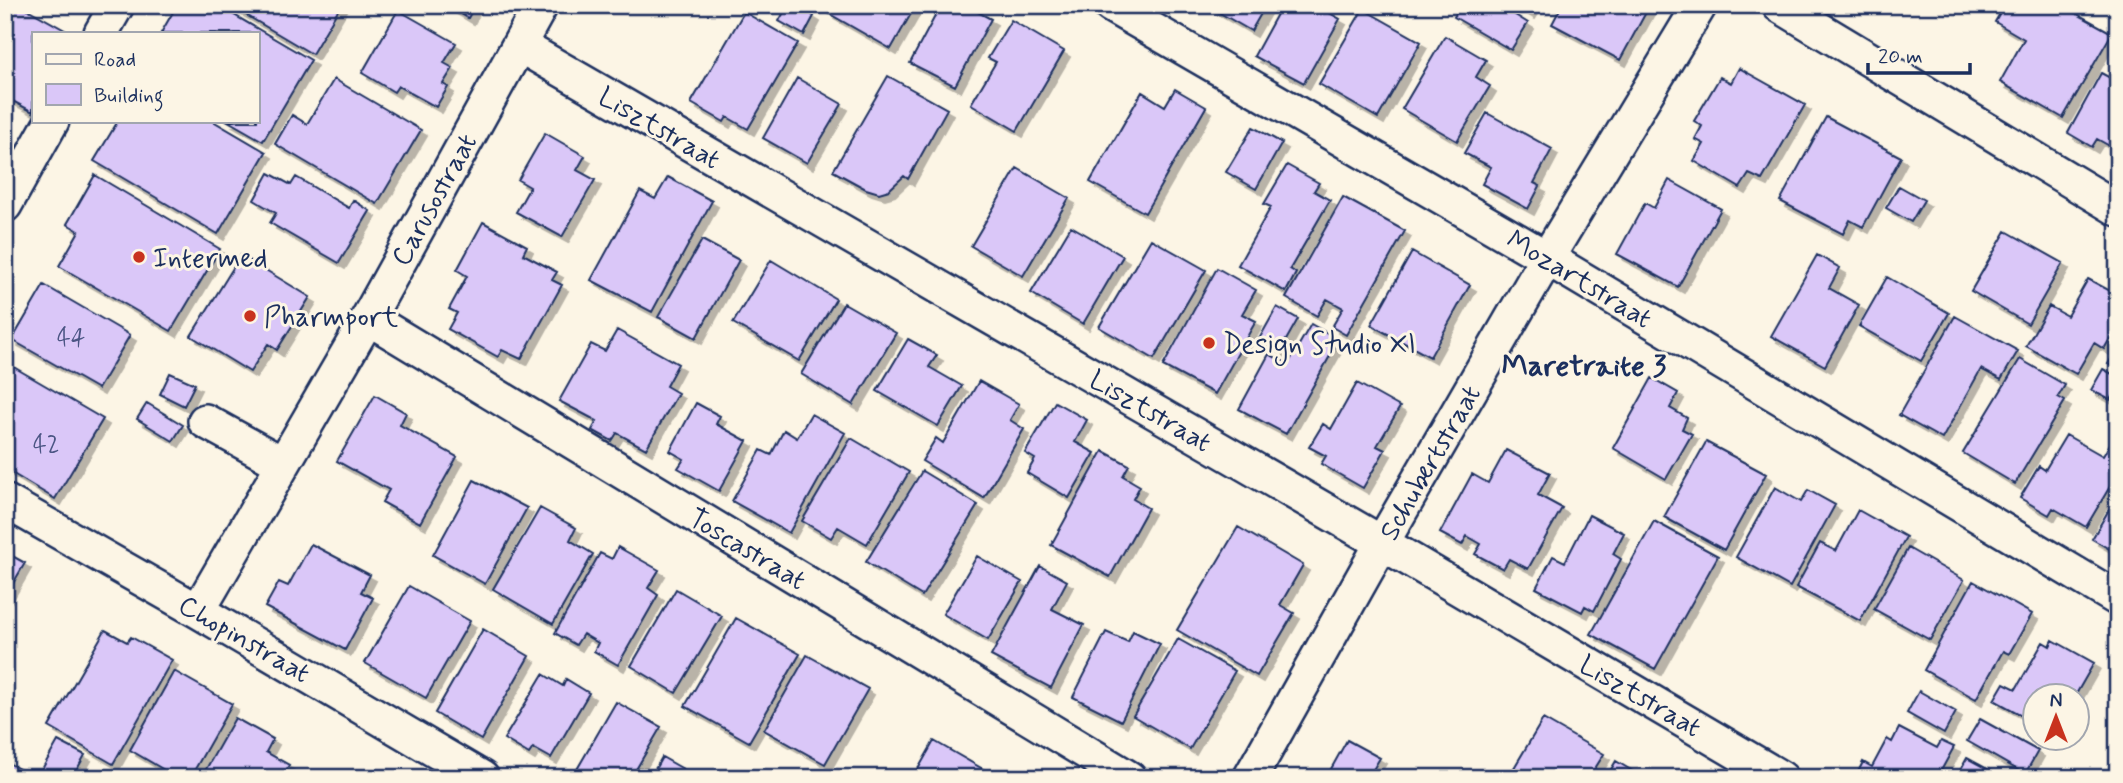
<svg xmlns="http://www.w3.org/2000/svg" width="2123" height="783" font-family="Mynerve,sans-serif">
	<defs>
		<filter id="shadow"><feDropShadow dx="6" dy="6" stdDeviation="0" flood-color="#0004"/></filter>
	</defs>
	<rect width="100%" height="100%" fill="#fcf5e5"/>
	<filter id="ink" filterUnits="userSpaceOnUse"><feTurbulence type="fractalNoise" baseFrequency=".0143" numOctaves="2"/><feDisplacementMap in="SourceGraphic" scale="14" xChannelSelector="R" yChannelSelector="G"/><feConvolveMatrix kernelMatrix="1 2 1 2 8 2 1 2 1" color-interpolation-filters="sRGB"/></filter>
	<g filter="url(#ink)">
		<path fill="#dac7f8" stroke="#1b2f5e" stroke-width="2" filter="url(#shadow)" d="M5 5H20L70 33H33V112L5 97Z
			M177 5H217L311 60 263 141 228 121H257V33H161Z
			M229 5H341L312 54Z
			M446 5H475L468 18Z
			M788 5H796L814 16 804 35 779 21Z
			M832 5H916L891 49 828 13Z
			M941 5H965L991 19 955 86 910 63Z
			M1206 5H1266L1251 31Z
			M1282 5H1315L1340 19 1304 83 1254 56Z
			M1461 5H1499L1528 23 1511 50 1454 17Z
			M1516 5H1534L1529 13Z
			M1562 5H1650L1620 60 1552 24Z
			M2005 5H2061L2112 33 2063 118 2000 82 2024 39 1995 22Z
			M2103 5H2118V14Z
			M1363 9 1421 42 1378 118 1319 84Z
			M398 10 456 43 444 63 453 68 443 84 448 87 436 107 398 86 394 92 362 73Z
			M744 12 798 43 748 129 727 117 724 122 691 103Z
			M1011 20 1064 51 1017 131 971 104 996 62 988 58Z
			M1445 36 1486 60 1476 77 1490 86 1457 141 1402 109Z
			M1739 68 1805 105 1762 180 1749 174 1740 188 1694 161 1704 144 1695 139 1702 126 1694 121 1720 77 1731 83Z
			M2101 73 2118 82V145L2115 149 2097 139 2092 147 2068 133Z
			M888 76 947 109 908 179 904 176 889 190 879 193 866 189 833 171Z
			M797 78 842 104 807 163 763 138Z
			M334 79 421 130 377 204 275 144 292 115 307 124Z
			M1175 89 1206 107 1145 213 1090 182 1142 92 1165 106Z
			M1487 113 1552 149 1534 183 1540 186 1528 209 1482 184 1491 167 1464 153Z
			M1826 117 1901 157 1863 227 1850 220 1843 234 1780 201Z
			M118 121H213L266 152 218 234 94 161Z
			M1253 127 1282 143 1256 189 1226 172Z
			M545 133 585 156 577 170 595 180 562 237 516 212 530 187 518 180Z
			M1287 165 1319 183 1314 191 1330 200 1290 269 1296 273 1286 292 1238 265 1271 207 1264 204Z
			M1017 168 1069 198 1023 276 971 246Z
			M269 173 291 185 296 177 349 208 353 200 370 211 339 263 270 223 276 213 254 200Z
			M95 175 220 249 171 331 59 266 79 231 67 224Z
			M668 177 712 201 652 312 591 280 640 191 655 199Z
			M1669 180 1721 209 1678 287 1617 254 1645 203 1654 208Z
			M1899 186 1924 200 1911 222 1886 208Z
			M1343 197 1405 231 1346 335 1332 327 1343 308 1327 299 1317 316 1286 298Z
			M483 222 527 246 523 254 557 272 552 280 562 285 521 359 502 350 498 357 448 329 457 313 449 309 467 276 457 270Z
			M1071 226 1123 256 1083 324 1031 293Z
			M2006 231 2063 263 2028 324 1971 291Z
			M1151 239 1206 270 1154 359 1099 327Z
			M702 240 739 260 696 338 658 317Z
			M1412 252 1470 285 1430 357 1371 325Z
			M241 255 310 297 277 350 268 344 250 372 191 336Z
			M1817 255 1840 268 1829 288 1859 305 1825 366 1771 336Z
			M771 260 836 299 799 361 733 323Z
			M1217 268 1256 290 1242 314 1256 321 1215 394 1163 366Z
			M1887 277 1949 313 1921 361 1859 326Z
			M2088 279 2118 295V325L2104 349 2094 343 2076 374 2026 346 2049 306 2067 316Z
			M44 285 130 335 98 389 12 340Z
			M844 303 896 333 853 405 801 374Z
			M1277 307 1298 319 1280 351 1259 339Z
			M1955 316 2018 351 2001 380 1981 369 1942 439 1899 415Z
			M1311 324 1339 340 1286 434 1239 409 1269 354 1288 364Z
			M617 330 678 364 666 386 678 393 646 449 617 433 612 441 592 430 597 421 559 401 591 344 605 351Z
			M908 339 937 355 929 367 962 386 938 426 877 391Z
			M2118 347V369L2108 364Z
			M2020 359 2065 385 2058 397 2065 401 2015 484 1963 453Z
			M5 362 103 419 55 499 5 469Z
			M2103 369 2118 377V386L2110 400 2091 390Z
			M170 373 195 384 184 406 160 394Z
			M1652 378 1678 393 1670 408 1687 418 1682 429 1692 434 1666 479 1613 448Z
			M979 381 1019 404 1010 420 1024 429 984 498 922 461 936 438 943 443Z
			M1357 383 1400 407 1377 446 1385 450 1363 488 1321 464 1326 456 1309 447 1323 424 1331 429Z
			M375 395 406 413 400 425 457 457 420 523 382 502 389 490 337 461Z
			M1055 402 1087 420 1075 442 1095 453 1069 498 1027 473 1035 459 1025 453Z
			M147 403 183 425 173 441 137 419Z
			M696 403 720 416 716 424 747 441 719 491 678 468 684 459 670 451Z
			M811 414 845 433 789 533 732 501 761 450 771 455 784 430 797 438Z
			M2118 430V473L2086 527 2053 508 2049 515 2020 498 2039 466 2045 470 2066 435 2103 456Z
			M851 438 909 472 867 544 838 527 831 538 802 521Z
			M1706 442 1766 474 1724 550 1664 517Z
			M1506 450 1550 473 1538 495 1562 508 1528 569 1509 559 1503 569 1475 554 1481 544 1467 536 1462 545 1440 533 1472 474 1488 483Z
			M1103 451 1129 465 1123 476 1140 486 1133 499 1148 508 1110 577 1051 545Z
			M922 471 978 505 922 596 866 562Z
			M474 480 527 508 485 584 433 555Z
			M1775 487 1801 502 1808 490 1835 505 1790 587 1736 557Z
			M2118 494V554L2092 539Z
			M540 508 576 528 570 540 593 554 553 624 493 589Z
			M1858 510 1906 537 1860 621 1796 587 1820 543 1836 551Z
			M1589 515 1624 533 1613 554 1621 559 1594 611 1585 606 1582 612 1536 588 1553 556 1565 562Z
			M1654 521 1718 556 1655 669 1591 634Z
			M1238 527 1303 565 1280 605 1294 613 1257 676 1177 630Z
			M311 544 370 575 361 592 373 598 345 650 265 607 279 582 288 586Z
			M618 547 659 570 648 588 658 595 618 665 594 651 598 643 583 634 576 645 555 633 600 553 612 559Z
			M1908 548 1964 580 1930 640 1874 609Z
			M5 552 25 563 5 597Z
			M977 556 1022 582 988 640 943 614Z
			M1040 566 1067 581 1052 609 1084 625 1051 688 991 656Z
			M1973 581 2032 614 2009 654 2003 651 1976 699 1924 670Z
			M409 586 470 621 426 698 365 663Z
			M676 589 722 616 676 693 631 666Z
			M736 618 800 654 749 742 685 706Z
			M483 629 529 656 481 740 435 713Z
			M105 630 127 642 131 637 172 660 113 764 49 727Z
			M1133 631 1160 644 1121 721 1073 697 1106 632 1128 642Z
			M1178 639 1235 671 1190 749 1133 716Z
			M2053 640 2094 663 2075 696H2036V723L1994 700 2004 683 2016 689 2043 642 2050 646Z
			M807 655 868 689 825 764 764 730Z
			M174 671 232 704 190 778H178L130 750Z
			M543 674 563 686 566 679 589 693 551 758 533 748 529 754 504 739Z
			M1919 691 1956 712 1944 734 1907 713Z
			M616 702 661 727 631 778H572Z
			M235 718 273 739 266 752 289 765 282 778H201Z
			M1543 719 1604 754 1589 778H1508Z
			M1980 719 2038 751 2025 774 1967 741Z
			M1899 728 1937 748 1941 741 1954 747 1937 778H1855L1863 762 1872 767 1887 739 1892 742Z
			M1347 740 1380 758 1368 778H1326Z
			M58 741 85 755 75 773 84 778H37Z
			M934 741 995 776 993 778H913Z
			M662 757 699 778H650Z
			M1967 758 2004 778H1956Z
			M5 761 28 774 27 778H5Z
			M1616 761 1644 778H1606Z"/>
		<g fill="none" stroke-linecap="round" stroke-linejoin="round">
			<g stroke="#1b2f5e" stroke-width="38">
				<path id="minor" d="M1110 5 1547 258 2118 599
					M1779 5 2118 209
					M101 33 117 5
					M519 45 1382 543 1781 778
					M5 205 52 121
					M368 318 1129 778
					M205 421 283 464
					M5 501 198 611 482 778
					M198 611 368 318 541 5
					M1250 778 1382 543 1547 258 1700 5"/>
			</g>
			<use href="#minor" stroke="#fcf5e5" stroke-width="33"/>
		</g>
	</g>
	<g fill="#c8321e" stroke="#fcf5e5" stroke-width="2.5">
		<circle cx="139" cy="257" r="7"/>
		<circle cx="250" cy="316" r="7"/>
		<circle cx="1209" cy="343" r="7"/>
	</g>
	<g text-anchor="middle" stroke-width="6" stroke-linejoin="round" paint-order="stroke">
		<g font-size="24" fill="#4b5584">
			<text x="71" y="345">44</text>
			<text x="46" y="452">42</text>
		</g>
		<g font-size="28" fill="#1b2f5e" stroke="#fcf5e5">
			<text transform="translate(660 127) rotate(30)" y="10">Lisztstraat</text>
			<text transform="translate(433 199) rotate(-61)" y="10">Carusostraat</text>
			<text transform="translate(1580 278) rotate(31)" y="10">Mozartstraat</text>
			<text transform="translate(1151 410) rotate(30)" y="10">Lisztstraat</text>
			<text transform="translate(1429 462) rotate(-60)" y="10">Schubertstraat</text>
			<text transform="translate(748 548) rotate(31)" y="10">Toscastraat</text>
			<text transform="translate(245 638) rotate(30)" y="10">Chopinstraat</text>
			<text transform="translate(1641 695) rotate(30)" y="10">Lisztstraat</text>
		</g>
		<g font-size="28" fill="#1b2f5e" stroke="#fcf5e5" text-anchor="start">
			<text x="153" y="267">Intermed</text>
			<text x="264" y="326">Pharmport</text>
			<text x="1223" y="353">Design Studio XI</text>
		</g>
		<g font-size="30" font-weight="bold" fill="#1b2f5e" stroke="#fcf5e5">
			<text x="1584" y="375">Maretraite 3</text>
		</g>
	</g>
	<rect width="2123" height="783" fill="none" stroke="#fcf5e5" stroke-width="28"/>
	<rect x="14" y="14" width="2095" height="755" fill="none" stroke="#1b2f5e" stroke-width="2.5" filter="url(#ink)"/>
	<rect x="32" y="32" width="228" height="91" fill="#fcf5e5" stroke="#a2a6af" stroke-width="2"/>
	<rect x="46" y="54" width="35" height="10" fill="#fcf5e5" stroke="#a2a6af" stroke-width="2"/>
	<text x="94" y="66" font-size="21" fill="#1b2f5e">Road</text>
	<rect x="46" y="84" width="35" height="21" fill="#dac7f8" stroke="#a2a6af" stroke-width="2"/>
	<text x="94" y="102" font-size="21" fill="#1b2f5e">Building</text>
	<g transform="translate(2056 717)"><circle r="33" fill="#fcf5e5" stroke="#a2a6af" stroke-width="2"/>
	<path d="M0-5L12 26L0 18L-12 26Z" fill="#c8321e"/>
	<text y="-10" font-size="19" font-weight="bold" text-anchor="middle" fill="#1b2f5e">N</text>
	</g>
	<path d="M1868 63v10h102v-10" fill="none" stroke="#1b2f5e" stroke-width="3.5"/>
	<text x="1878" y="63" font-size="21" fill="#1b2f5e" stroke="#fcf5e5" stroke-width="5" paint-order="stroke">20 m</text>
</svg>
